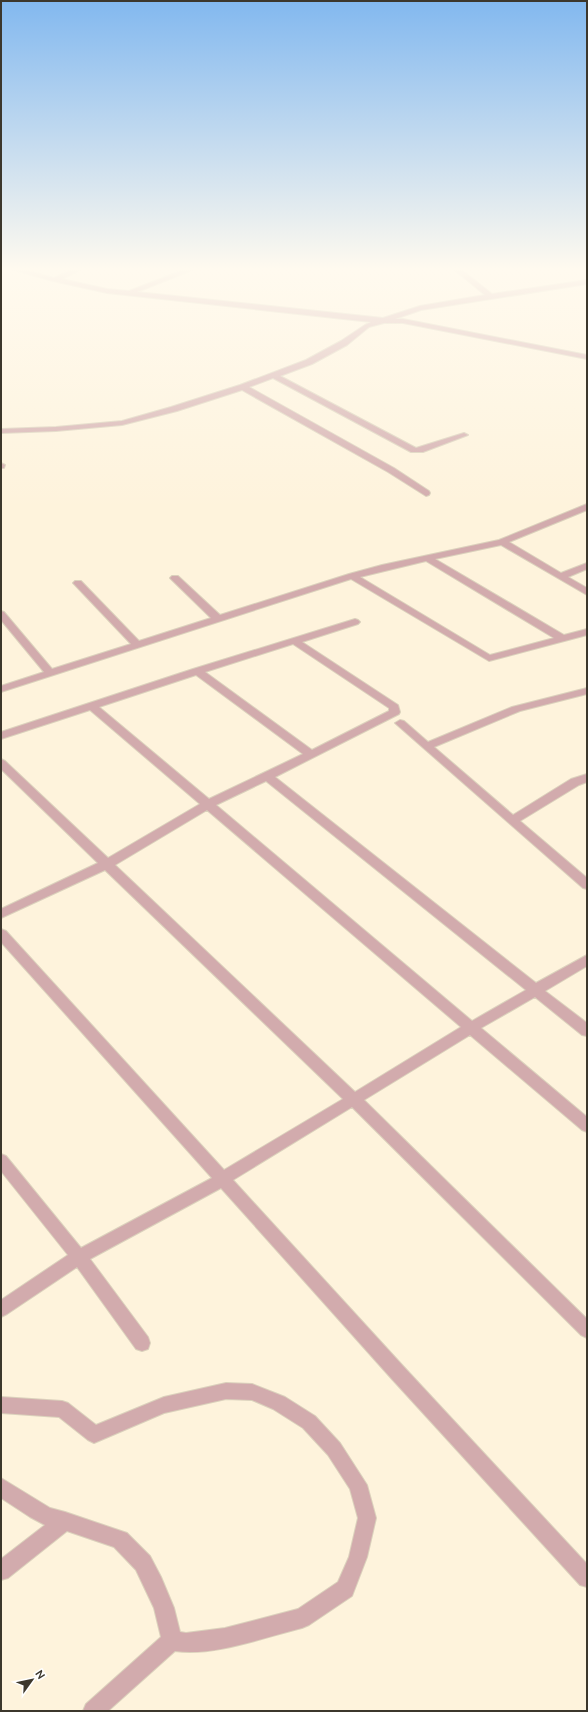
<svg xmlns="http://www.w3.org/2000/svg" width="588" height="1712" font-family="Ubuntu,sans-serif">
	<rect width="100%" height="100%" fill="#fef3dc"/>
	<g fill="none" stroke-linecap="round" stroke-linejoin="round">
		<g stroke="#dbd1bc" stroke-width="2">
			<path id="minor" d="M3 267H14L54 278 78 267H86L62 279 107 289 129 291 191 267H200L137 292 383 318 420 306 485 295 451 267H458L492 294 587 280V284L421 310 395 319H403L587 355V359L403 323H384L369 327 347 345 312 364 280 376 416 448 464 433 468 435 423 452H411L273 378 249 387 394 468 429 491 430 493 429 495 426 496 388 472 242 390 177 411 122 425 56 431 1 433V429L56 427 122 421 171 407 240 385 306 360 341 341 365 325 371 322 107 293 53 281Z
				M582 267H587V270Z
				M1 463 5 465 4 468H1Z
				M587 504V510L509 542 561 573 587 563V569L568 577 587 588V595L501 545 435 559 564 635 587 629V635L489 661 351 579 1 692V686L44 672 1 620V611L4 612 52 669 131 644 75 585 73 583 75 581H81L139 641 211 618 172 580 170 578 172 576H178L220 615 349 574 382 565 499 540ZM426 561 554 638 490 655 360 577Z
				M355 619 358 620 360 622 358 624 302 642 398 705 400 712 399 714 275 777 536 983 587 955V966L545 991 587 1023V1036L582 1035 535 997 481 1028 587 1117V1132L582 1130 470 1035 364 1100 587 1319V1338L581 1335 352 1107 233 1180 403 1366 587 1564V1587L580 1585 391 1378 221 1188 90 1259 148 1337 150 1343 148 1349 142 1351 136 1349 77 1267 7 1314 1 1317V1300L68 1255 1 1171V1154L6 1156 81 1248 212 1178 1 942V929L6 931 224 1170 343 1099 105 870 1 918V909L98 863 1 769V759L5 761 108 858 200 804 90 710 1 739V732L193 669ZM293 644 389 708V711L312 750 205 672ZM196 675 303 754 209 799 99 707ZM266 781 526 990 472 1021 216 805ZM207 810 461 1027 355 1092 115 865Z
				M587 688V694L520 711 434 747 513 815 571 779 587 774V782L579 785 520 821 587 878V889L583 888 395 723 400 720 404 721 428 742 512 707Z
				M226 1383 252 1384 285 1397 315 1416 340 1443 367 1485 376 1518 367 1557 352 1596 309 1625 302 1628C265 1637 213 1657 175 1651L108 1711H83L86 1704 161 1637 154 1608 136 1570 114 1547 67 1531 8 1578 1 1580V1559L45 1525 30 1517 1 1498V1478L50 1508 65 1512 127 1533 150 1556 161 1577 174 1608 180 1632 186 1633 225 1628 298 1609 338 1582 349 1557 358 1518 350 1489 328 1455 303 1428 273 1409 252 1400 226 1399 164 1413 94 1443 88 1440 59 1417 1 1413V1397L62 1401 68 1403 96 1425 164 1397Z"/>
		</g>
		<use href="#minor" fill="#d2abad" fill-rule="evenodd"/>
	</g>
	<linearGradient id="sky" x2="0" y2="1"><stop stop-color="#82b8ef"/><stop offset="0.53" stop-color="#fffaef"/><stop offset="1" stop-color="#fffaef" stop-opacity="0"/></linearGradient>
	<rect width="588" height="507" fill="url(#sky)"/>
	<rect width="588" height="1712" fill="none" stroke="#3c372c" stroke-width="4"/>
	<g transform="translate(32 1680) rotate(57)" stroke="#ffffff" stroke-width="3" paint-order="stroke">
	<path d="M0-3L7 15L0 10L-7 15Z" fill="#3c372c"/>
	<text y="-6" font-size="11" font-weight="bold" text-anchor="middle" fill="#3c372c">N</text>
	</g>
</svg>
